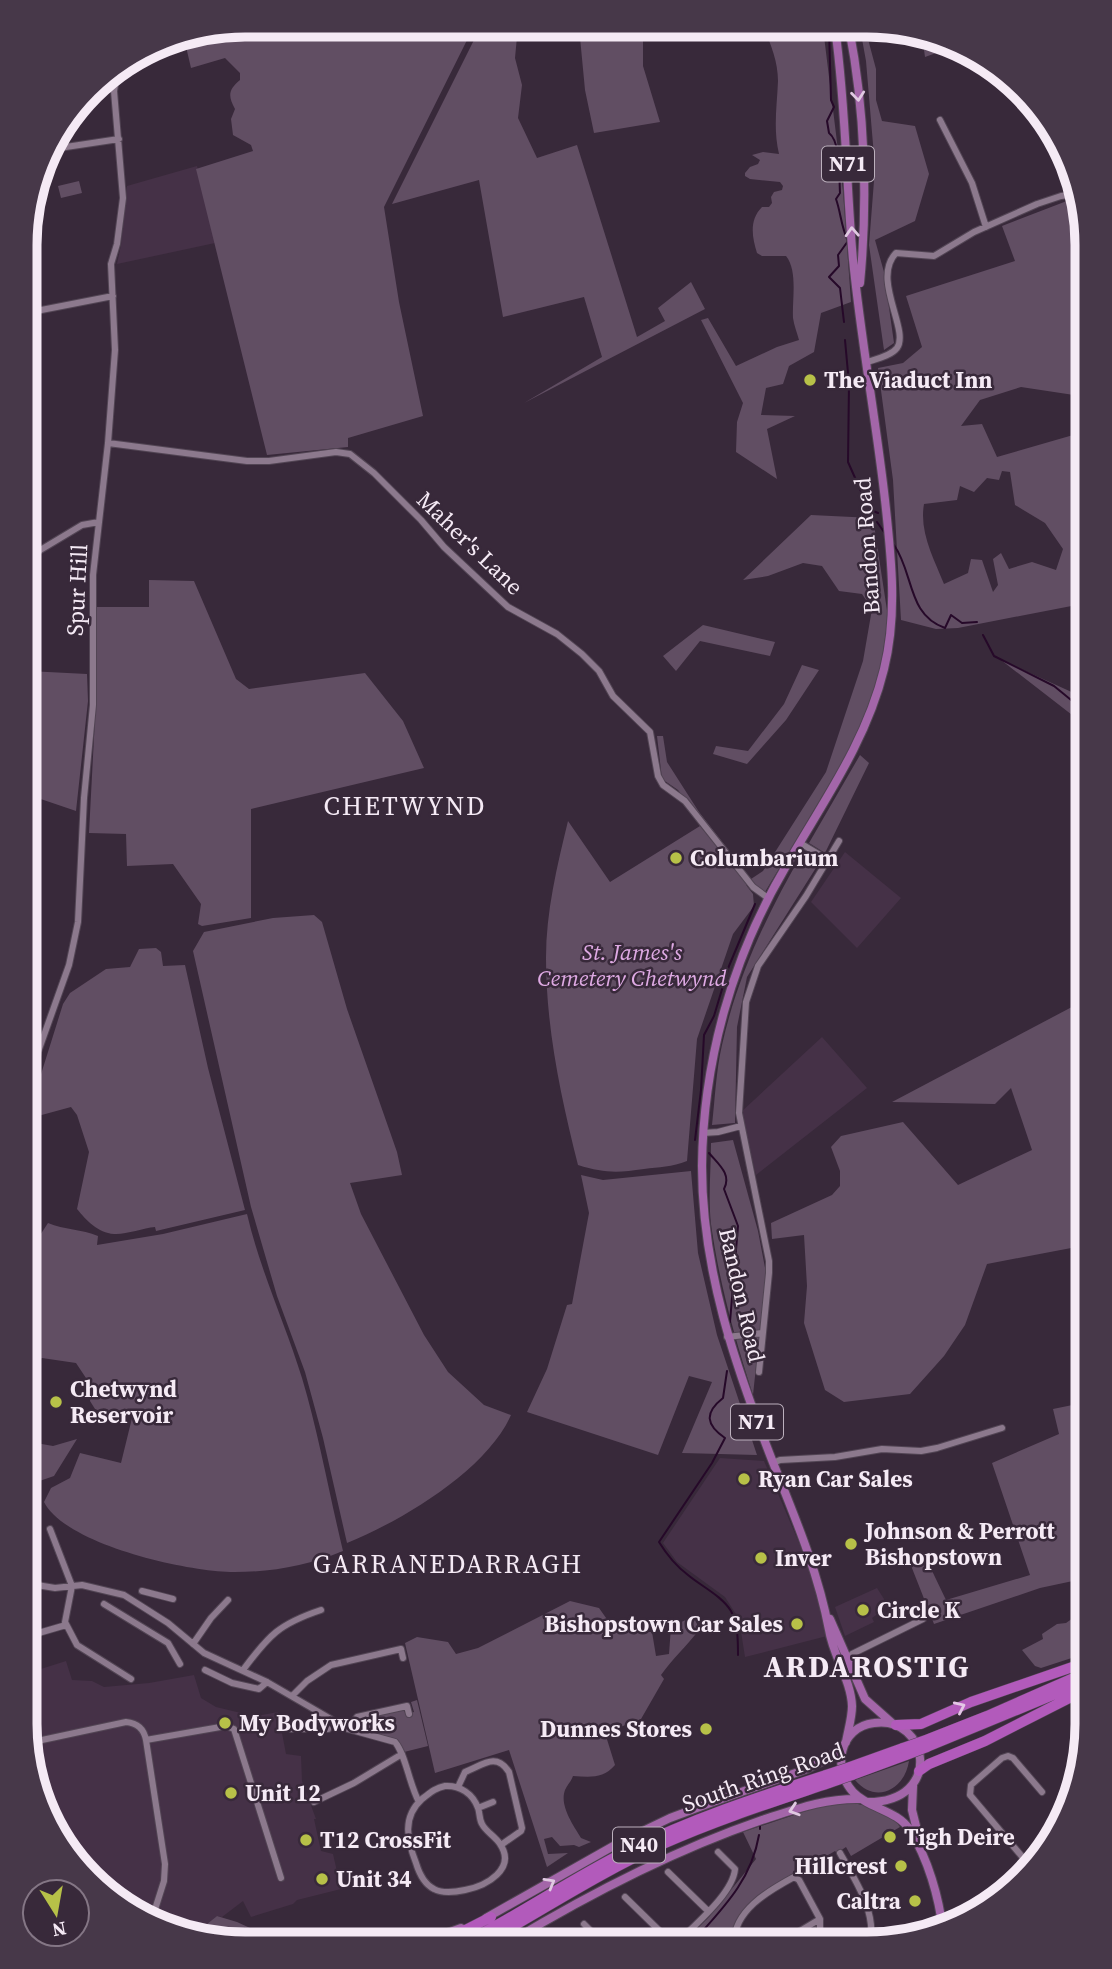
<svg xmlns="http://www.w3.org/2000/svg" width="1112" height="1969" font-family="'Source Serif 4',serif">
	<rect width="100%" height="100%" fill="#38293a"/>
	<path fill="#453147" d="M197 166 215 243 117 264 121 245 127 186Z
		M845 852 901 898 857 948 811 902Z
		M822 1037 867 1088 756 1175 740 1113Z
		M720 1458 764 1461 809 1566 827 1636 745 1657 739 1619 725 1597 677 1562 663 1543Z
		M877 1588 884 1599 885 1605 883 1610 872 1618 874 1622 845 1636 835 1607Z
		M66 1661 72 1680 92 1681 104 1687 149 1683 194 1675 201 1698 216 1707 241 1713 240 1719 278 1712 286 1754 301 1756 302 1781 316 1819H314L321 1851 333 1854 341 1889 297 1900 293 1904 251 1917 243 1901 222 1917 217 1916 192 1936 160 1928 100 1890 36 1796 25 1725V1674Z"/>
	<path fill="#614e63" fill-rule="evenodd" d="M244 25 474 26 384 207 399 302 423 416 348 438V447L267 455 196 169 253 151 251 145 233 135 231 119 235 109C228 96 228 90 240 80V73L225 58 191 68 184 38 153 46 161 41Z
		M481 26H518L515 58 522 85 518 118 537 158 577 145 637 337 665 321 658 308 691 282 705 309 524 403 602 357 584 297 503 317 479 180 392 204Z
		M579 27H643V66L660 122 594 133 585 90Z
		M764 28H823L843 191 851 302 821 313 814 352 789 366 783 384 766 388 761 415 795 416 767 429 777 479 736 452 737 422 743 403 701 320 708 318 736 366 777 347 799 340C797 333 794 325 793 318 792 299 798 271 786 256H762L757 253C752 237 749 220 762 207H769L772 203 771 197 774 192 782 190 783 186 780 182 750 179 745 176V173L750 167 758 164 760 160 752 155 763 152 779 154C773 129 777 106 778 81 778 62 771 45 764 28Z
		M860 28H865L876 69V100L882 121 915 126 929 174 915 221 875 240 884 272 894 343 884 350 869 245 875 168 866 61Z
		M922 35 950 48 925 57Z
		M79 181 82 193 61 198 58 186Z
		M1072 199 1080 200 1087 244V397L1021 387 980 400 961 426 982 424 997 457 1087 431V603L958 628 936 629 901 620 893 480 878 368 903 363 922 347 906 296 1015 261 1002 226ZM1002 471 1010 472 1015 505 1045 523 1063 549 1056 570 1032 562 1009 569 1001 553 993 559 998 585 993 592 982 560 971 559 968 573 944 584C934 559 919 532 924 504L957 500 960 486 974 492 987 478 999 480Z
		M811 515 873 518 888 617 880 673 855 741 765 892 746 885 753 894 754 906 733 934 697 1039 687 1161C672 1167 659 1167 644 1169 617 1173 604 1173 578 1165 561 1098 546 1028 546 958 546 912 557 866 568 821L610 882 700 826 731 864 678 790 662 779 657 736H663L667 762 699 812 751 879 763 871 826 772 863 661 872 609 862 594 839 591 822 566 803 563 768 576 743 580Z
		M149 580 194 581 236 679 249 689 365 673 403 721 424 768 251 809V918L202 926 198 924 201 904 173 864 127 866 126 834 89 833 96 699V607H149Z
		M703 625 775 642 770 656 700 641 676 671 663 656Z
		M1001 660 1087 699V725H1085Z
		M802 665 819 670 786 720 747 764 713 754 716 746 748 751 784 704Z
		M28 671 87 674 88 701 76 811 26 794Z
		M860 755 869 763 825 853 809 843Z
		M803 852 819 863 747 977 737 1027 735 1123 712 1125C715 1099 716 1071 722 1045 737 977 768 912 803 852Z
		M314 915 322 922 347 1009 397 1152 402 1175 350 1183 361 1214 424 1335 448 1372 484 1405 511 1415C486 1471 401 1521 347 1543L323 1438 305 1372 277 1296 251 1207 193 951 204 932 273 918Z
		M156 948 161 952 163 966 185 965 208 1068 245 1210 156 1231 155 1227C143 1228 125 1235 114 1234 98 1233 86 1220 77 1209L89 1152 77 1115 71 1107 27 1119 63 1004 70 993 106 969 130 967 139 949Z
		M1087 999V1245L987 1264 965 1325 944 1356 910 1394 844 1402 825 1390 804 1323 807 1286 804 1235 772 1239 771 1223 832 1195 840 1186V1171L831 1147 841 1136 903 1122 958 1185 1032 1150 1011 1088 995 1104 892 1102Z
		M733 1140 758 1231 766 1273 753 1395C735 1339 719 1282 711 1224 708 1198 711 1169 711 1143Z
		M691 1171 698 1253 717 1335 757 1455 682 1453 712 1382 689 1376 658 1455 527 1412 547 1369 567 1305 572 1304 589 1213 581 1175 603 1180Z
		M247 1214C260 1270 285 1323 302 1378 319 1435 329 1493 343 1551 308 1566 271 1572 234 1572 188 1572 66 1545 44 1502L51 1488 70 1478 80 1453 121 1463 133 1414 122 1419 95 1409 90 1401 92 1387 76 1363 42 1358 25 1367V1258L48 1223C64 1230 82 1229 98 1236L97 1245 163 1234Z
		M1087 1402V1578L1040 1588 934 1624 908 1558 923 1552 946 1600 1030 1575 992 1463 1059 1434 1053 1409Z
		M77 1439 54 1476 25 1486V1441L53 1446Z
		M570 1601 599 1608 616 1632H652L656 1656 669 1654 671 1627 694 1616 699 1630C686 1647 673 1658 661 1675L664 1679 641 1719 605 1733 615 1765C603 1779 590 1777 573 1776 571 1782 567 1785 565 1790 559 1806 574 1826 581 1838L591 1842 579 1847 574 1845 560 1846 552 1837 544 1839 548 1854 568 1853 547 1867 509 1750 435 1773 405 1643 417 1637 448 1642 456 1654 478 1648Z
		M1073 1618 1079 1622 1087 1619V1653L1041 1668 1035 1666 1022 1650 1043 1639 1042 1634 1057 1624 1066 1623Z
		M417 1700 428 1746 404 1752 397 1740 354 1726 357 1721 400 1710 404 1711 406 1714 414 1712 411 1702Z
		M909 1761C905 1789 876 1805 855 1780Z
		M849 1802C865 1805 891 1812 900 1827L851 1856 846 1847 837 1853 835 1851 798 1873 797 1871C765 1892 743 1900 730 1938H724L713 1944H682L709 1917 756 1859 743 1832 827 1804Z
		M217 1916 237 1922 282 1943H215L192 1936Z
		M815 1925 817 1927V1944H794L796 1937Z"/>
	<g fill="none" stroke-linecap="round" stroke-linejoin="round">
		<path stroke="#260929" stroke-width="2" d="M829 28 831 100 834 107 827 121 829 133C841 142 839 177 840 193L836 199C841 213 841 227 848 241L838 255 839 266 829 277 840 288 844 322
			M845 340 849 384 848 462 864 498 871 510 878 513
			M877 522 884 532
			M894 545C914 573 907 615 945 628L951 615 962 623 977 622
			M983 635 994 656 1054 686 1087 713
			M695 1140 701 1090 704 1035 714 1016 729 966 755 904
			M709 1153C718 1164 732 1174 724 1189L738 1226 730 1322
			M727 1371 723 1398C704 1413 706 1425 725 1438L712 1463 659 1542C667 1555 676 1566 688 1575 701 1586 722 1596 731 1611 738 1624 738 1641 738 1655
			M760 1825V1829
			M691 1944C721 1910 751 1882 759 1835"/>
		<g stroke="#524554" stroke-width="8">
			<path id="minor" d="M98 81 114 91
				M940 120 972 183 986 227
				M46 150 119 139
				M26 313 113 296
				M867 362C876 359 891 356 897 348 910 330 871 279 896 253L934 256 974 232 1037 204 1061 196 1079 194
				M108 443 247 461H269L336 452 350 454 374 473 421 520 444 547 508 607 557 634 582 654 599 671 613 696 650 732 658 776 663 785 685 801 753 887 768 898
				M26 556 32 555 82 525 99 522
				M800 843 827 859
				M25 1109 38 1052 69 965 78 922 84 798 93 705V575L108 443 115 350 111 264 117 244 123 198 114 91 118 67
				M703 1133 718 1132 741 1126
				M727 1337 762 1333
				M759 1372 769 1273V1261L739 1113 746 1002 758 966 806 896 839 841
				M773 1463 780 1460 835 1457 882 1449 921 1451 937 1448 1002 1428
				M50 1529 72 1586 65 1622 77 1645 131 1679
				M25 1583 55 1588 82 1585 124 1595 168 1623 204 1653 267 1682 348 1729 395 1742C406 1755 409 1784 419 1802
				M142 1591 173 1599
				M104 1604 168 1643 180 1664
				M25 1637 66 1625
				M193 1644 211 1618 228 1600
				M847 1659 852 1654 923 1619
				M205 1670 232 1683 259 1689 267 1682
				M243 1670C269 1635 279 1624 321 1610
				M292 1696 307 1681 331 1665 401 1649 403 1658
				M291 1729H328
				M348 1729 357 1717 407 1706 409 1714
				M146 1740 226 1726 234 1729 281 1878
				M28 1743 126 1722C137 1723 144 1729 146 1740L165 1864 164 1881 151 1922
				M445 1786C460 1785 473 1794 478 1808 480 1813 479 1819 482 1824 486 1832 495 1836 500 1844 517 1869 486 1886 465 1890 456 1892 443 1894 434 1889 424 1884 419 1873 416 1863 407 1840 402 1817 422 1799 430 1793 435 1788 445 1786Z
				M458 1787 465 1772C483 1765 496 1752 509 1772L522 1828 521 1831 501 1845
				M314 1802 354 1783 402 1754
				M478 1808 493 1802
				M840 1853C855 1880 877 1912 870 1944
				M1030 1866 970 1795 971 1785 1002 1758 1008 1756 1013 1758 1042 1792
				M668 1872 708 1911
				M1016 1883 1060 1828
				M625 1897 673 1944
				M584 1924 604 1944
				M676 1944C693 1926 733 1894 735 1869L718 1852
				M734 1944C733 1911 768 1891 794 1877L799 1880 820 1919
				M792 1944 795 1934 820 1919V1944"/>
		</g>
		<g stroke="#524554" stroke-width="10">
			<path id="major" d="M835 28C846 105 846 183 853 260 861 340 876 420 885 500 891 555 898 613 884 669 866 743 822 803 785 868 732 958 703 1062 702 1166 702 1270 735 1365 772 1460 794 1515 818 1571 829 1630 833 1656 851 1680 852 1706 852 1718 848 1730 846 1742
				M849 28C865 109 868 201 860 283
				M830 1619 865 1699 892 1723
				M913 1786 912 1810 920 1842
				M868 1802C944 1802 929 1715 874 1723 839 1727 832 1769 853 1792 869 1809 897 1810 910 1830 928 1859 939 1897 943 1931
				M486 1918 624 1840 670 1818 713 1802 807 1769 827 1759 844 1745
				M420 1943 461 1928
				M508 1943C589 1894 672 1851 762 1820 796 1809 825 1798 861 1799"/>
		</g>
		<g stroke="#524554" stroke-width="11">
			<path id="highway" d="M896 1725 921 1724 971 1702 1087 1662
				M926 1740 987 1716 1087 1672
				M927 1747 1087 1681
				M850 1767 903 1748
				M919 1771 929 1764 985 1741 1087 1689
				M852 1775 906 1755
				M440 1943 491 1917
				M464 1943C519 1915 571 1879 627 1851 691 1819 758 1797 826 1775
				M484 1943C543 1910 601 1872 663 1844 717 1820 773 1802 829 1783"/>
		</g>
		<use href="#minor" stroke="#8c798d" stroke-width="6"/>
		<use href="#major" stroke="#a366a9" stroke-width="8"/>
		<use href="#highway" stroke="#b25abb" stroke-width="10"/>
		<g stroke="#524554" stroke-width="11" stroke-linecap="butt">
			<path id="highway-bridge" d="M903 1748 926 1740
				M906 1755 927 1747
				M826 1775 850 1767
				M829 1783 852 1775"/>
		</g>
		<use href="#highway-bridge" stroke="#b25abb" stroke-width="10"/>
	</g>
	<defs><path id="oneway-chevron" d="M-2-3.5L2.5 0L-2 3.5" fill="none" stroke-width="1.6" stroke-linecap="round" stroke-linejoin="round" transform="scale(1.75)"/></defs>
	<g stroke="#e0c9e2">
		<use href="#oneway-chevron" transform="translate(858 96) rotate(84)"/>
		<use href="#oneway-chevron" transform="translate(852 232) rotate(-93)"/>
		<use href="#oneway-chevron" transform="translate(794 1810) rotate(162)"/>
		<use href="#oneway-chevron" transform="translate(550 1883) rotate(-30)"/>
	</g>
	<use stroke="#e4c6e6" href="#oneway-chevron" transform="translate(960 1707) rotate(-25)"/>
	<g fill="#b7c148" stroke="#38293a" stroke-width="2.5">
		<circle cx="810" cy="380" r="7"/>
		<circle cx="676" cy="858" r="7"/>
		<circle cx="56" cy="1402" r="7"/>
		<circle cx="744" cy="1479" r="7"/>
		<circle cx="851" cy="1544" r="7"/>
		<circle cx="761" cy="1558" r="7"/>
		<circle cx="863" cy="1610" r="7"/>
		<circle cx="797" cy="1624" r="7"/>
		<circle cx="225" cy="1723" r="7"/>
		<circle cx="706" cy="1729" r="7"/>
		<circle cx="231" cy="1793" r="7"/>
		<circle cx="890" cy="1837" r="7"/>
		<circle cx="306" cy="1840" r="7"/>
		<circle cx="901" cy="1866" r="7"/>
		<circle cx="322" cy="1879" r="7"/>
		<circle cx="915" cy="1901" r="7"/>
	</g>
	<g text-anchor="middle" stroke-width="5" stroke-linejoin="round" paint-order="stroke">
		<g fill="#38293a" stroke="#bcb0bd" stroke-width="2">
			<rect x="822" y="146.5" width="52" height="35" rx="5"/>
			<rect x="731" y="1404.5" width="52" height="35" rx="5"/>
			<rect x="613" y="1827.5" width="52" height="35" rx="5"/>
		</g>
		<g font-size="21" font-weight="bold" fill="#f5eaf5">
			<text x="848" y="171">N71</text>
			<text x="757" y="1429">N71</text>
			<text x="639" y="1852">N40</text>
		</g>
		<g font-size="23" font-weight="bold" fill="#f5eaf5" stroke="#38293a" text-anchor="start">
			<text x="824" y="388">The Viaduct Inn</text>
			<text x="690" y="866">Columbarium</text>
			<text x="70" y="1397">Chetwynd<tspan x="70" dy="26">Reservoir</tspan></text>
			<text x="758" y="1487">Ryan Car Sales</text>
			<text x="865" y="1539">Johnson &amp; Perrott<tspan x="865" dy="26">Bishopstown</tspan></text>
			<text x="775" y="1566">Inver</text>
			<text x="877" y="1618">Circle K</text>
			<text x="783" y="1632" text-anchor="end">Bishopstown Car Sales</text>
			<text x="239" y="1731">My Bodyworks</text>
			<text x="692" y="1737" text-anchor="end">Dunnes Stores</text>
			<text x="245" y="1801">Unit 12</text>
			<text x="904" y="1845">Tigh Deire</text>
			<text x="320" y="1848">T12 CrossFit</text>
			<text x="887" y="1874" text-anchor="end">Hillcrest</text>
			<text x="336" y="1887">Unit 34</text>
			<text x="901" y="1909" text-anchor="end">Caltra</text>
		</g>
		<g font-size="23" fill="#f5eaf5" stroke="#38293a">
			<text transform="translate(470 543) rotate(44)" y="8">Maher's Lane</text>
			<text transform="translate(867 546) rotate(-94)" y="8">Bandon Road</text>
			<text transform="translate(77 590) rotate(-87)" y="8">Spur Hill</text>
			<text transform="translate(742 1295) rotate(77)" y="8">Bandon Road</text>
			<text transform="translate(763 1777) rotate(-19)" y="8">South Ring Road</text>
		</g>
		<g font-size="23" font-style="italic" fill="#dfaae4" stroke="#38293a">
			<text x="632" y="960">St. James's<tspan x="632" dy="26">Cemetery Chetwynd</tspan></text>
		</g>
		<g font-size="26" letter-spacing="2" fill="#f5eaf5" stroke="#38293a">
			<text x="405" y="815">CHETWYND</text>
			<text x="448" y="1573">GARRANEDARRAGH</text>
		</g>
		<g font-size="30" font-weight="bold" letter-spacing="2" fill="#f5eaf5" stroke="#38293a">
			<text x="867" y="1677">ARDAROSTIG</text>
		</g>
	</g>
	<path d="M0 0H1112V1969H0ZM245 37H867A208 208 0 0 1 1075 245V1724A208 208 0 0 1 867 1932H245A208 208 0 0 1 37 1724V245A208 208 0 0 1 245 37Z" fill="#473849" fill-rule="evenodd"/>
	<path fill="none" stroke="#f5eaf5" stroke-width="9" d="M245 37H867A208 208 0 0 1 1075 245V1724A208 208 0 0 1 867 1932H245A208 208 0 0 1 37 1724V245A208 208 0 0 1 245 37Z"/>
	<g transform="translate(56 1913) rotate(169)"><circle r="33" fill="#38293a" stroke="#847685" stroke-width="2"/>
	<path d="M0-5L12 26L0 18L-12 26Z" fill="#b7c148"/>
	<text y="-10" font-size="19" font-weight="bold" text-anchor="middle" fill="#f5eaf5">N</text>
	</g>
</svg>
